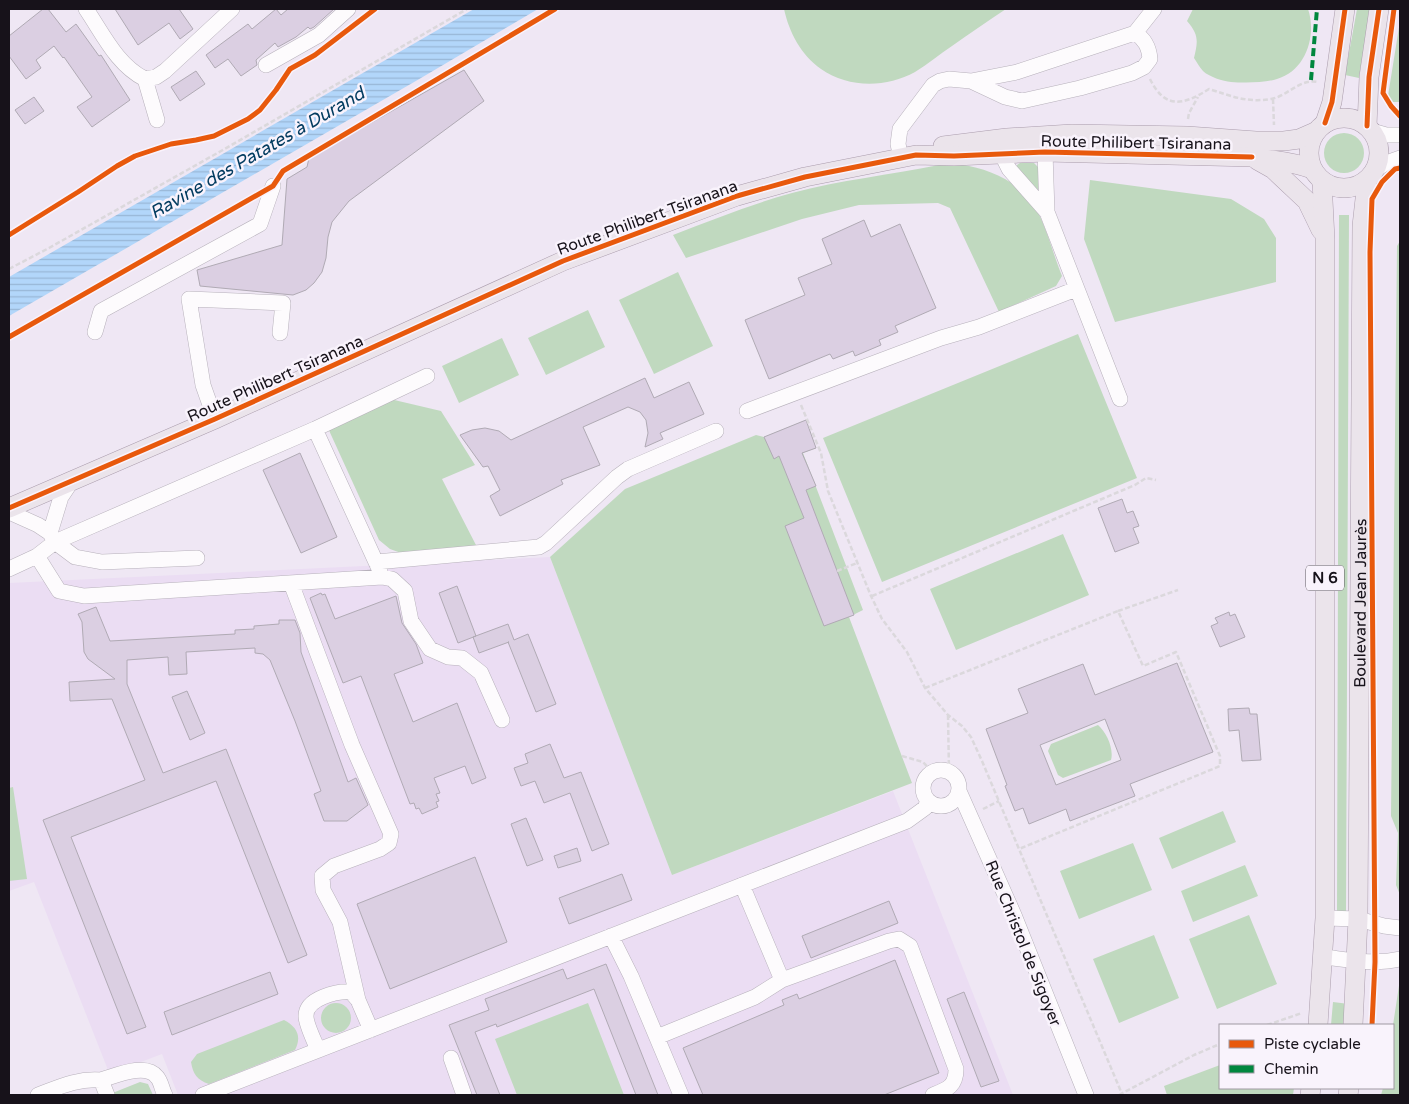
<svg xmlns="http://www.w3.org/2000/svg" width="1409" height="1104" font-family="'Varela Round',sans-serif">
	<defs>
		<pattern id="water-rules" width="6" height="5" patternUnits="userSpaceOnUse" patternTransform="scale(1.25)"><rect width="6" height="5" fill="#b2d6fa"/><path d="M0 2.5h6" fill="none" stroke="#98b7d6"/></pattern>
	</defs>
	<rect width="100%" height="100%" fill="#efe7f4"/>
	<path fill="#ebddf3" d="M550 557 672 875 893 791 1013 1095H178L162 1054 125 1068 108 1070 34 882 9 891V583Z"/>
	<path fill="#c0d9bf" d="M784 9H1006C988 21 970 33 952 46 940 54 928 64 915 72 886 88 848 88 821 69 801 55 789 32 784 9Z
		M1193 9H1308C1317 35 1306 71 1277 79 1265 83 1244 83 1231 82 1223 81 1209 77 1203 71 1199 67 1197 62 1194 58 1198 41 1199 35 1187 21Z
		M1357 9H1370L1359 78 1345 75Z
		M1400 21V102H1387Z
		M1324 153a20 20 0 1 1 40 0a20 20 0 1 1-40 0Z
		M1020 163H1034L1038 167 1040 193 1017 169V165Z
		M939 165C946 165 954 164 962 165 988 168 1019 182 1034 205 1046 225 1053 254 1062 276L1056 286 999 312 950 208 938 203 859 205 802 219 686 258 673 235C712 220 752 204 792 193 840 180 890 175 939 165Z
		M1090 180 1231 199 1264 219 1276 238V282L1115 322 1084 239Z
		M1339 215H1349L1346 912H1337Z
		M1400 241V895L1396 885 1398 833 1391 816 1397 246Z
		M678 272 713 346 654 374 619 300Z
		M588 310 605 347 546 375 528 338Z
		M1078 334 1137 478 882 582 823 438Z
		M502 338 519 375 459 403 442 366Z
		M390 399 441 411 475 465 442 479 477 547 401 553 390 549 379 540 327 426Z
		M806 420 816 448 803 453 863 610 849 617 912 783 672 875 550 557 625 489 756 435 764 437Z
		M1063 534 1089 595 956 650 930 589Z
		M1098 725C1107 733 1114 749 1111 760L1063 778 1058 775 1048 751 1051 744Z
		M13 787 27 879 9 881V788Z
		M1223 811 1236 842 1172 869 1159 838Z
		M1133 843 1152 890 1079 919 1060 871Z
		M1245 865 1258 896 1193 922 1181 891Z
		M1249 915 1277 984 1217 1009 1189 939Z
		M1154 935 1179 998 1119 1023 1093 959Z
		M1400 979V1095H1381L1383 1088H1393V1025Z
		M1333 1002 1349 1004 1346 1025H1331Z
		M321 1018a15 15 0 1 1 30 0a15 15 0 1 1-30 0Z
		M588 1003 624 1095H517L495 1039Z
		M284 1020C297 1027 302 1036 295 1050L209 1084C197 1080 193 1074 191 1062L197 1054Z
		M1220 1065V1088H1294L1293 1095H1167L1164 1086Z
		M140 1082 148 1084 153 1095H110V1094Z"/>
	<path fill="url(#water-rules)" d="M474 9H538L421 78 9 316V277Z"/>
	<path fill="#dbcfe2" stroke="#b0aab4" fill-rule="evenodd" d="M43 9H48L66 32 76 24 99 56 101 55 130 100 92 127 77 107 92 97 64 57 63 58 54 46 36 60 41 68 26 79 9 56V36Z
		M115 9H179L193 29 180 39 169 23 138 45Z
		M276 9 281 15 288 9H334L314 27 310 29 308 27 296 37 278 47 275 43 256 60 257 65 241 76 228 59 215 68 206 55 248 24 252 29Z
		M464 70 484 101 349 201 332 222 328 237 326 258 322 272 314 283 306 290 293 295 200 286 197 270 282 245 287 179 307 167 309 158Z
		M196 71 205 84 180 101 171 87Z
		M34 97 44 111 25 124 15 110Z
		M864 220 871 237 900 224 936 308 895 326 898 332 879 340 881 345 855 356 853 351 833 359 830 354 769 379 745 320 805 295 798 278 832 264 822 239Z
		M645 378 654 398 689 382 704 414 660 433 663 439 645 447 648 433 646 420 640 412 628 407 583 427 600 465 561 480 563 484 500 516 490 496 500 490 488 466 483 467 460 435 472 430 485 428 499 431 511 440Z
		M806 420 816 448 802 453 816 486 806 490 854 615 824 626 785 526 804 518 779 456 774 459 764 437Z
		M300 453 337 537 301 553 263 470Z
		M1122 499 1127 513 1133 511 1139 526 1133 528 1139 543 1115 552 1098 508Z
		M457 586 476 636 458 643 439 593Z
		M321 593 322 595 325 594 335 619 396 596 402 623 416 644 423 663 394 674 413 722 457 703 486 778 472 784 465 766 434 778 440 793 436 794 439 801 436 802 438 807 422 814 419 808 416 809 414 803 410 804 361 676 343 683 310 598Z
		M96 607 110 641 235 634V630L254 629V626L279 624V620H295L300 633 301 652 348 782 356 778 368 805 347 821H324L314 794 321 791 295 721 270 660 263 654 255 653V648L186 652 187 674 169 675 168 657 127 660V684L163 773 226 749 307 955 288 963 216 781 71 837 146 1027 127 1034 43 820 145 780 112 699 70 701 69 682 115 679 88 659 84 652 82 622 78 614Z
		M1229 612 1230 616 1235 614 1245 637 1220 647 1211 626 1218 623 1215 618Z
		M508 624 514 640 528 634 556 704 536 712 508 642H509L479 653 473 637Z
		M1177 663 1213 752 1130 784 1135 796 1070 821 1066 809 1029 824 1023 808 1015 811 1005 786 1007 785 986 729 1028 713 1018 689 1083 664 1095 695ZM1105 719 1121 760 1056 785 1040 745Z
		M187 691 205 733 190 740 172 697Z
		M1249 708 1250 714H1257L1261 760 1242 761 1239 730 1229 731 1228 709Z
		M550 744 564 778 581 772 609 844 592 851 570 793 544 803 535 781 521 786 514 768 528 763 525 754Z
		M526 818 543 860 527 866 511 824Z
		M577 848 581 861 558 868 554 856Z
		M475 857 507 942 390 989 357 904Z
		M622 874 632 900 569 924 559 898Z
		M889 901 898 923 811 958 802 936Z
		M895 960 939 1073 884 1095H703L683 1048 784 1005 782 1000 797 994 799 999Z
		M606 964 658 1095H636L594 989 497 1027 496 1024 475 1032 500 1095H477L449 1025 489 1010 485 999 563 969 567 979Z
		M270 972 278 994 172 1035 164 1012Z
		M964 992 999 1081 981 1087 947 999Z"/>
	<g fill="none" stroke-linecap="round" stroke-linejoin="round">
		<g stroke="#b7b1bb" stroke-width="16">
			<path id="minor" d="M86 9C103 34 117 65 145 79L156 77 165 71 232 9
				M266 65 319 35 348 9
				M145 79 157 120
				M971 81 1005 97 1022 101 1080 88 1132 73 1144 67 1150 59C1149 47 1145 39 1135 33
				M1372 131 1386 135H1400
				M1040 143 1045 152 1047 212
				M1005 146 1002 155 1009 169 1047 212 1120 399
				M901 158 898 144 900 129 933 85 940 81 949 79 971 81 1017 72 1135 33 1154 9
				M1375 170 1386 163 1400 158
				M95 332 101 311 260 224 273 186
				M747 411 941 338 979 327 1076 289
				M215 419 203 385 189 299 283 303 280 333
				M315 429 380 571
				M9 512 38 525 50 533 55 542 75 557 102 562 197 558
				M50 533 61 497 71 482
				M37 556 59 591 84 596 382 577 392 579 405 591 411 621 430 649 448 657 462 658 481 673 502 720
				M376 562 539 547 546 543 617 477 628 469 716 431
				M9 569 37 556 55 542 315 429 427 376
				M291 583 352 745 391 834 389 843 380 849 334 866 322 876 323 890 340 922 358 1000
				M923 788a18 18 0 1 1 36 0a18 18 0 1 1-36 0Z
				M959 791 1014 915 1086 1095
				M742 885 782 980 889 941 899 939 910 946 956 1069C956 1086 948 1089 933 1095
				M1325 918 1358 919 1384 926 1400 928
				M611 936 631 976 681 1095
				M1324 957C1350 960 1374 965 1400 959
				M657 1037 755 997 782 980
				M318 1050C315 1042 306 1025 306 1016 306 998 337 991 351 992L358 1000 371 1030
				M451 1058 464 1095
				M101 1080C115 1076 146 1062 157 1077 161 1081 162 1090 165 1095
				M38 1095C59 1087 78 1078 101 1080L107 1095
				M203 1095 907 821 925 808 928 801"/>
		</g>
		<g stroke="#ab9dad" stroke-width="20">
			<g id="major">
				<circle cx="1344" cy="153" r="35"/>
				<path d="M1325 123 1332 102 1345 9"/>
				<path d="M1367 126 1369 77 1379 9"/>
				<path d="M943 146 1007 138 1072 134 1187 136 1256 141H1284L1299 139 1315 132"/>
				<path d="M1257 160 1273 169 1307 201 1321 230"/>
				<path d="M9 508 215 419 563 261 737 196 805 177 916 155 954 156 1045 152 1252 157C1273 161 1292 161 1312 169"/>
				<path d="M1318 1025 1325 918V239L1322 181"/>
				<path id="s1" d="M1353 1025 1358 919 1362 226 1367 181"/>
				<path d="M1310 1095 1311 1088"/>
				<path d="M1348 1095 1349 1088"/>
			</g>
		</g>
		<path stroke="#dbd8dc" stroke-width="2.5" stroke-dasharray="5 2.5" stroke-linecap="butt" d="M1150 79C1165 110 1184 105 1209 89 1231 96 1247 103 1271 99 1288 96 1300 78 1318 82
			M1273 99 1274 125
			M1188 119 1189 113 1198 97
			M9 269 49 248 221 151 467 9
			M801 405 821 453 828 491 871 596 882 619 907 652 925 688 948 715 962 726 971 737 982 761 1122 1094
			M837 571 857 563
			M872 596 1135 485 1146 478 1156 480
			M1118 611 1178 590
			M925 688 1118 611 1143 666 1176 652 1220 756V766L1019 849
			M948 715 949 772
			M902 756 923 762 933 773
			M983 809 999 801
			M1267 1025 1302 1013
			M1119 1095 1194 1055 1220 1044"/>
		<use href="#minor" stroke="#fdfbfd" stroke-width="15"/>
		<use href="#major" stroke="#ebe4eb" stroke-width="19"/>
		<path stroke="#00873e" stroke-width="4" stroke-dasharray="8 4" stroke-linecap="butt" d="M1311 80 1317 9"/>
		<g stroke="#f9f3fc" stroke-width="8">
			<path id="cycleway" d="M1394 9 1383 93 1391 106 1400 116
				M1325 123 1332 102 1345 9
				M1367 126 1369 77 1379 9
				M9 235 78 192 117 166 135 156 171 144 196 140 214 136 248 119 260 110 276 90 290 69 315 55 375 9
				M9 337 273 186 283 171 555 9
				M9 508 215 419 563 261 737 196 805 177 916 155 954 156 1045 152 1252 157
				M1372 1025 1375 962 1370 252 1372 199 1382 182 1395 169 1400 168"/>
		</g>
		<use href="#cycleway" stroke="#e8590c" stroke-width="5"/>
	</g>
	<g text-anchor="middle" stroke-width="5" stroke-linejoin="round" paint-order="stroke">
		<rect fill="#f9f3fc" stroke="#5b565e" stroke-width="1" x="1306" y="565.5" width="38" height="25" rx="4"/>
		<g font-size="15" font-weight="bold" fill="#17121a">
			<text x="1325" y="583">N 6</text>
		</g>
		<g font-size="16" fill="#17121a" stroke="#f9f3fc">
			<text transform="translate(1136 142) rotate(1)" y="6">Route Philibert Tsiranana</text>
			<text transform="translate(647 217) rotate(-20)" y="6">Route Philibert Tsiranana</text>
			<text transform="translate(275 378) rotate(-24)" y="6">Route Philibert Tsiranana</text>
			<text dy="6" stroke="none"><textPath href="#s1" startOffset="422">Boulevard Jean Jaurès</textPath></text>
			<text transform="translate(1024 943) rotate(68)" y="6">Rue Christol de Sigoyer</text>
		</g>
		<g font-size="18" font-style="italic" fill="#033c60" stroke="#f9f3fc">
			<text transform="translate(257 153) rotate(-30)" y="6">Ravine des Patates à Durand</text>
		</g>
	</g>
	<rect width="1409" height="1104" fill="none" stroke="#17121a" stroke-width="20"/>
	<rect x="1219" y="1024" width="175" height="65" fill="#f9f3fc" stroke="#9f99a2"/>
	<rect x="1229" y="1040" width="25" height="8" fill="#e8590c" stroke="#9f99a2"/>
	<text x="1264" y="1049" font-size="15" fill="#17121a">Piste cyclable</text>
	<rect x="1229" y="1065" width="25" height="8" fill="#00873e" stroke="#9f99a2"/>
	<text x="1264" y="1074" font-size="15" fill="#17121a">Chemin</text>
</svg>
